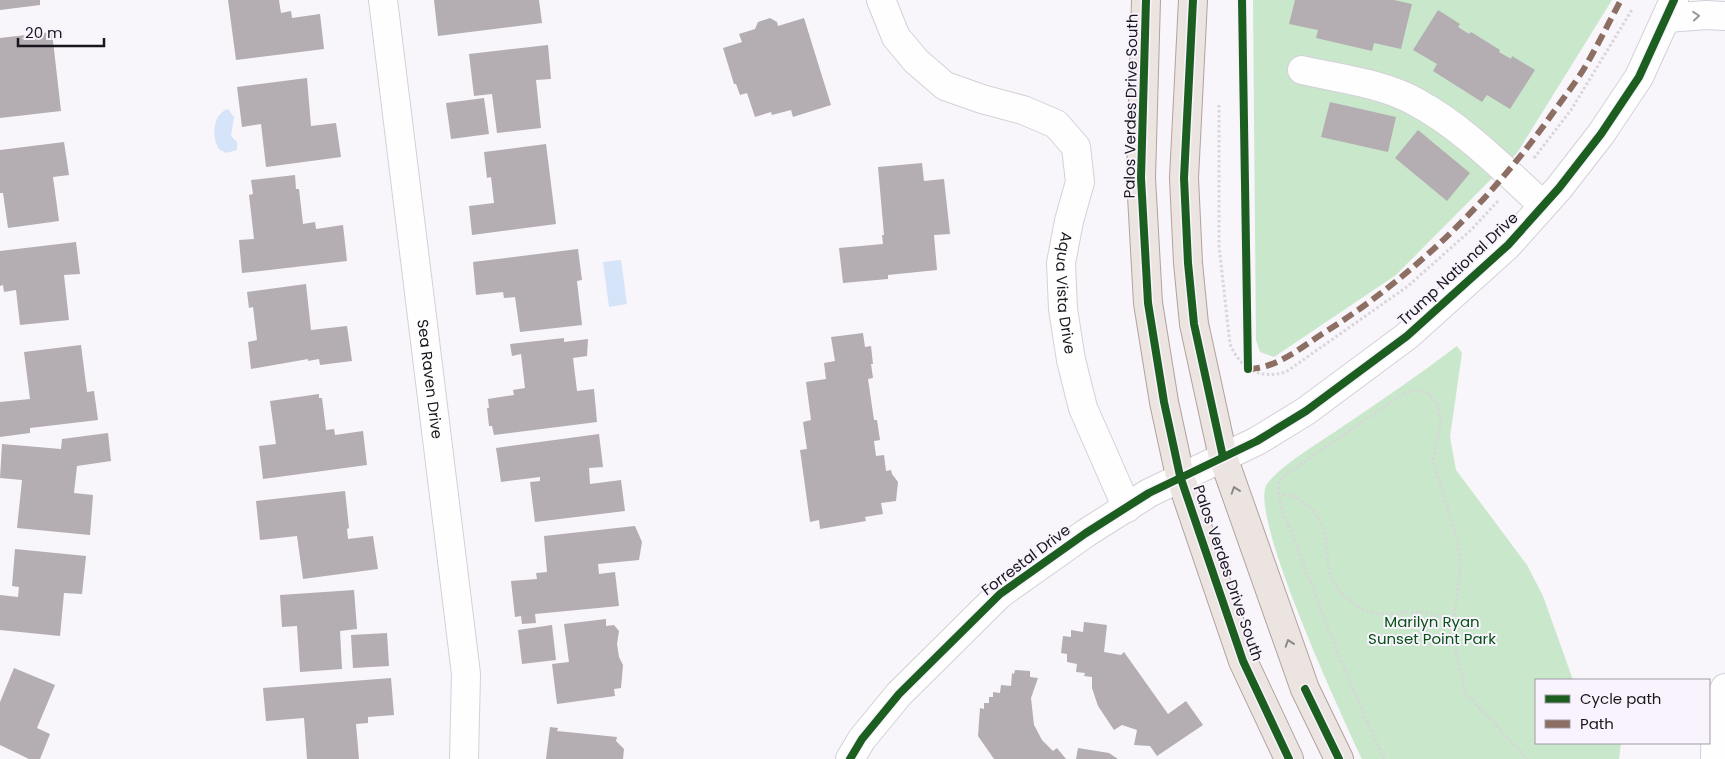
<svg xmlns="http://www.w3.org/2000/svg" width="1725" height="759" font-family="Poppins,sans-serif">
	<rect width="100%" height="100%" fill="#f8f5fb"/>
	<path fill="#c9e7cb" d="M1253 0H1612L1517 153 1396 275 1274 357 1260 352 1256 340Z
		M1457 346 1462 353 1450 437 1456 470 1527 565 1543 596 1573 680H1536V743H1621L1619 759H1362C1344 720 1247 513 1267 484 1280 466 1320 442 1339 429 1379 402 1419 375 1457 346Z"/>
	<path fill="#d6e4fa" d="M228 109 234 117 231 136 237 142V150L226 153 219 149C211 137 213 113 228 109Z
		M621 260 627 304 609 307 603 262Z"/>
	<path fill="#b4adb2" d="M0 0H40V5L0 10Z
		M228 0H279L281 13 291 11 292 18 320 14 324 49 236 60Z
		M434 0H539L542 23 438 36Z
		M1295 0H1394L1412 4 1401 49 1374 43 1372 51 1316 38 1318 30 1289 24Z
		M1438 10 1460 24 1458 27 1469 34 1471 32 1500 50 1499 52 1511 59 1512 56 1535 70 1510 109 1487 95 1482 102 1433 71 1437 64 1413 50Z
		M770 18 777 22 778 26 804 18 831 105 793 117 791 110 772 115 771 112 755 117 747 93 740 95 736 84H734L723 48 742 42 739 34 755 29 758 22Z
		M52 32 61 111 0 118V38Z
		M548 45 551 79 536 80 541 128 497 133 492 94 474 96 469 54Z
		M307 78 311 126 336 123 341 157 266 167 261 124 242 127 237 87Z
		M484 98 489 134 451 139 446 103Z
		M1330 102 1396 117 1388 152 1321 137Z
		M1418 130 1470 173 1447 201 1395 158Z
		M64 142 69 175 53 177 59 221 8 228 3 193H0V150Z
		M546 144 556 224 472 235 469 206 494 203 491 177 487 178 484 152Z
		M922 163 924 181 944 179 950 234 934 235 937 270 888 275V279L843 283 839 248 883 244 882 235H884L878 167Z
		M295 175 296 189H299L303 224 315 222 316 229 343 225 347 261 242 273 239 240 254 239 249 195 253 194 251 180Z
		M76 242 80 274 64 275 69 320 20 325 16 290 4 292 3 285 0 286V251Z
		M578 249 582 280 577 281 582 325 520 332 515 297 504 298 503 292 476 295 473 262Z
		M306 284 311 330 347 326 352 361 320 365 319 359 308 361V359L251 369 248 342 257 340 253 307 249 308 247 292Z
		M863 333 865 347 871 346 873 364H871L873 378 868 379 874 420H877L880 440 874 441 876 456 884 455 886 471 891 470 892 474 898 482 896 501 881 503 883 514 865 517 866 521 820 529 819 520 810 522 800 450 807 449 803 422 811 420 806 382 826 379 824 363 835 361 831 337Z
		M564 338V342L588 339 587 356 573 358 577 391 594 389 597 422 494 435 492 426H489L487 408H489L488 399 514 395 513 390 525 388 521 354 512 356 510 344Z
		M81 345 87 392 94 391 98 420 30 428V433L0 437V402L30 399 24 352Z
		M319 394V398H322L326 430 334 429 335 435 363 431 367 465 263 479 259 446 276 444 270 401Z
		M108 433 111 461 77 466 74 493 93 495 90 535 17 528 22 480 0 478 2 444 61 449 62 439Z
		M599 434 603 467 589 468 590 484 621 480 625 511 535 522 530 482 540 481V477L501 482 496 448Z
		M345 491 349 528 347 529 348 539 373 536 378 569 303 579 297 536 260 540 256 501Z
		M635 526 642 542 639 560 598 564 599 574 615 572 619 606 535 614 536 623 522 624 521 616 515 617 511 581 537 579 536 573 547 572 544 536Z
		M15 549 86 556 82 594 64 593 60 636 0 630V595L18 597 19 587 12 586Z
		M354 590 357 629 340 631 342 669 300 672 297 626 282 627 280 595Z
		M606 619V626L614 625 619 631 617 644 619 657 623 665 621 688 614 689 615 696 557 704 552 664 569 662 564 624Z
		M1084 622 1107 625 1104 652 1121 655 1124 652 1168 714 1186 701 1203 725 1157 756 1150 746 1134 745 1137 730 1122 725 1114 730 1098 706 1092 688V677L1084 676 1085 673 1076 672 1077 664 1067 662V654L1061 653 1063 636 1071 637V630L1083 632Z
		M552 625 556 660 522 664 518 630Z
		M387 633 389 666 353 668 351 635Z
		M14 668 55 685 37 728 50 734 40 759H29L0 745V702Z
		M1015 670 1030 671V677L1038 678 1031 698 1034 725 1042 740 1053 751 1057 748 1066 759H994L978 736 980 708 984 709V703H989V697H993V692L1000 693 1001 685 1011 686 1012 673 1014 674Z
		M391 678 394 715 368 717V723L356 724 359 759H307L304 718 266 721 263 688Z
		M550 727 558 728 557 731 617 737 616 741 624 749 623 759H546Z
		M1078 748 1109 753 1118 759H1076Z"/>
	<g fill="none" stroke-linecap="round" stroke-linejoin="round">
		<g stroke="#d4d0d8" stroke-width="30">
			<g id="minor">
				<path id="s1" d="M383 0 466 674 464 759"/>
				<path id="s2" d="M881 0 896 37 916 61 945 86 982 99 1023 110 1056 124 1076 147 1080 182 1069 221 1061 263 1063 309 1071 360 1083 408 1127 508"/>
				<path d="M1667 18 1706 15 1725 16"/>
				<path d="M1302 70C1340 79 1382 83 1416 102 1464 128 1503 169 1543 205"/>
				<path d="M850 759 862 739 899 694 1000 594 1086 533 1149 493 1257 441 1306 411 1407 336 1508 245 1559 188 1601 134 1639 77 1674 0"/>
				<path d="M1715 759 1716 709 1725 688"/>
			</g>
		</g>
		<g stroke="#b2a29e" stroke-width="30">
			<path id="major" d="M1146 0 1141 178 1148 303 1164 402 1180 476 1243 661 1289 759
				M1193 0 1184 178 1188 263 1194 324 1223 457 1305 689 1339 759"/>
		</g>
		<path stroke="#d7d6d8" stroke-width="3" stroke-dasharray="2.5 2.5" stroke-linecap="butt" d="M1219 105V246L1230 344C1240 368 1259 380 1286 372L1408 286 1471 230 1498 201
			M1534 158 1571 110 1633 8
			M1278 493C1285 495 1294 495 1300 500 1341 525 1316 560 1338 589 1341 593 1347 598 1352 602 1383 630 1418 596 1453 624L1452 634 1466 694 1528 759
			M1384 759C1352 689 1323 618 1297 546 1289 524 1276 505 1279 481L1289 472 1399 397 1413 390 1427 392 1437 403 1441 421 1433 461 1455 532 1460 555 1459 581 1453 624"/>
		<use href="#minor" stroke="#fefefe" stroke-width="28"/>
		<use href="#major" stroke="#ece4e1" stroke-width="28"/>
		<path stroke="#8d6e63" stroke-width="6" stroke-dasharray="12 6" stroke-linecap="butt" d="M1248 369C1278 368 1300 348 1325 332 1416 275 1493 198 1555 110 1565 96 1576 82 1585 67 1598 45 1609 22 1621 0"/>
		<g stroke="#f8f3fd" stroke-width="11">
			<path id="cycleway" d="M1146 0 1141 178 1148 303 1164 402 1180 476 1243 661 1289 759
				M1193 0 1184 178 1188 263 1194 324 1223 457
				M1242 0 1248 369
				M1305 689 1339 759
				M850 759 862 739 899 694 1000 594 1086 533 1149 493 1257 441 1306 411 1407 336 1508 245 1559 188 1601 134 1639 77 1674 0"/>
		</g>
		<use href="#cycleway" stroke="#1b5e20" stroke-width="8"/>
	</g>
	<defs><path id="oneway-chevron" d="M-2-3.5L2.5 0L-2 3.5" fill="none" stroke-width="1.6" stroke-linecap="round" stroke-linejoin="round" transform="scale(1.25)"/></defs>
	<use stroke="#979699" href="#oneway-chevron" transform="translate(1696 16) rotate(-5)"/>
	<g stroke="#8e8789">
		<use href="#oneway-chevron" transform="translate(1235 490) rotate(-109)"/>
		<use href="#oneway-chevron" transform="translate(1289 643) rotate(-109)"/>
	</g>
	<g text-anchor="middle" stroke-width="4" stroke-linejoin="round" paint-order="stroke">
		<g font-size="15" fill="#1a161e" stroke="#f8f3fd">
			<text transform="translate(1131 106) rotate(-89)" y="5">Palos Verdes Drive South</text>
			<text transform="translate(1458 269) rotate(-43)" y="5">Trump National Drive</text>
			<text dy="5" stroke="none"><textPath href="#s2" startOffset="406">Aqua Vista Drive</textPath></text>
			<text dy="5" stroke="none"><textPath href="#s1" startOffset="382">Sea Raven Drive</textPath></text>
			<text transform="translate(1026 560) rotate(-37)" y="5">Forrestal Drive</text>
			<text transform="translate(1228 573) rotate(71)" y="5">Palos Verdes Drive South</text>
		</g>
		<g font-size="15" fill="#065115" stroke="#f8f3fd">
			<text x="1432" y="627">Marilyn Ryan<tspan x="1432" dy="17">Sunset Point Park</tspan></text>
		</g>
	</g>
	<rect x="1535" y="679" width="175" height="65" fill="#f8f3fd" stroke="#9f9ba4"/>
	<rect x="1545" y="695" width="25" height="8" fill="#1b5e20" stroke="#9f9ba4"/>
	<text x="1580" y="704" font-size="15" fill="#1a161e">Cycle path</text>
	<rect x="1545" y="720" width="25" height="8" fill="#8d6e63" stroke="#9f9ba4"/>
	<text x="1580" y="729" font-size="15" fill="#1a161e">Path</text>
	<path d="M18 38v8h86v-8" fill="none" stroke="#1a161e" stroke-width="2.5"/>
	<text x="25" y="38" font-size="15" fill="#1a161e" stroke="#f8f3fd" stroke-width="4" paint-order="stroke">20 m</text>
</svg>
